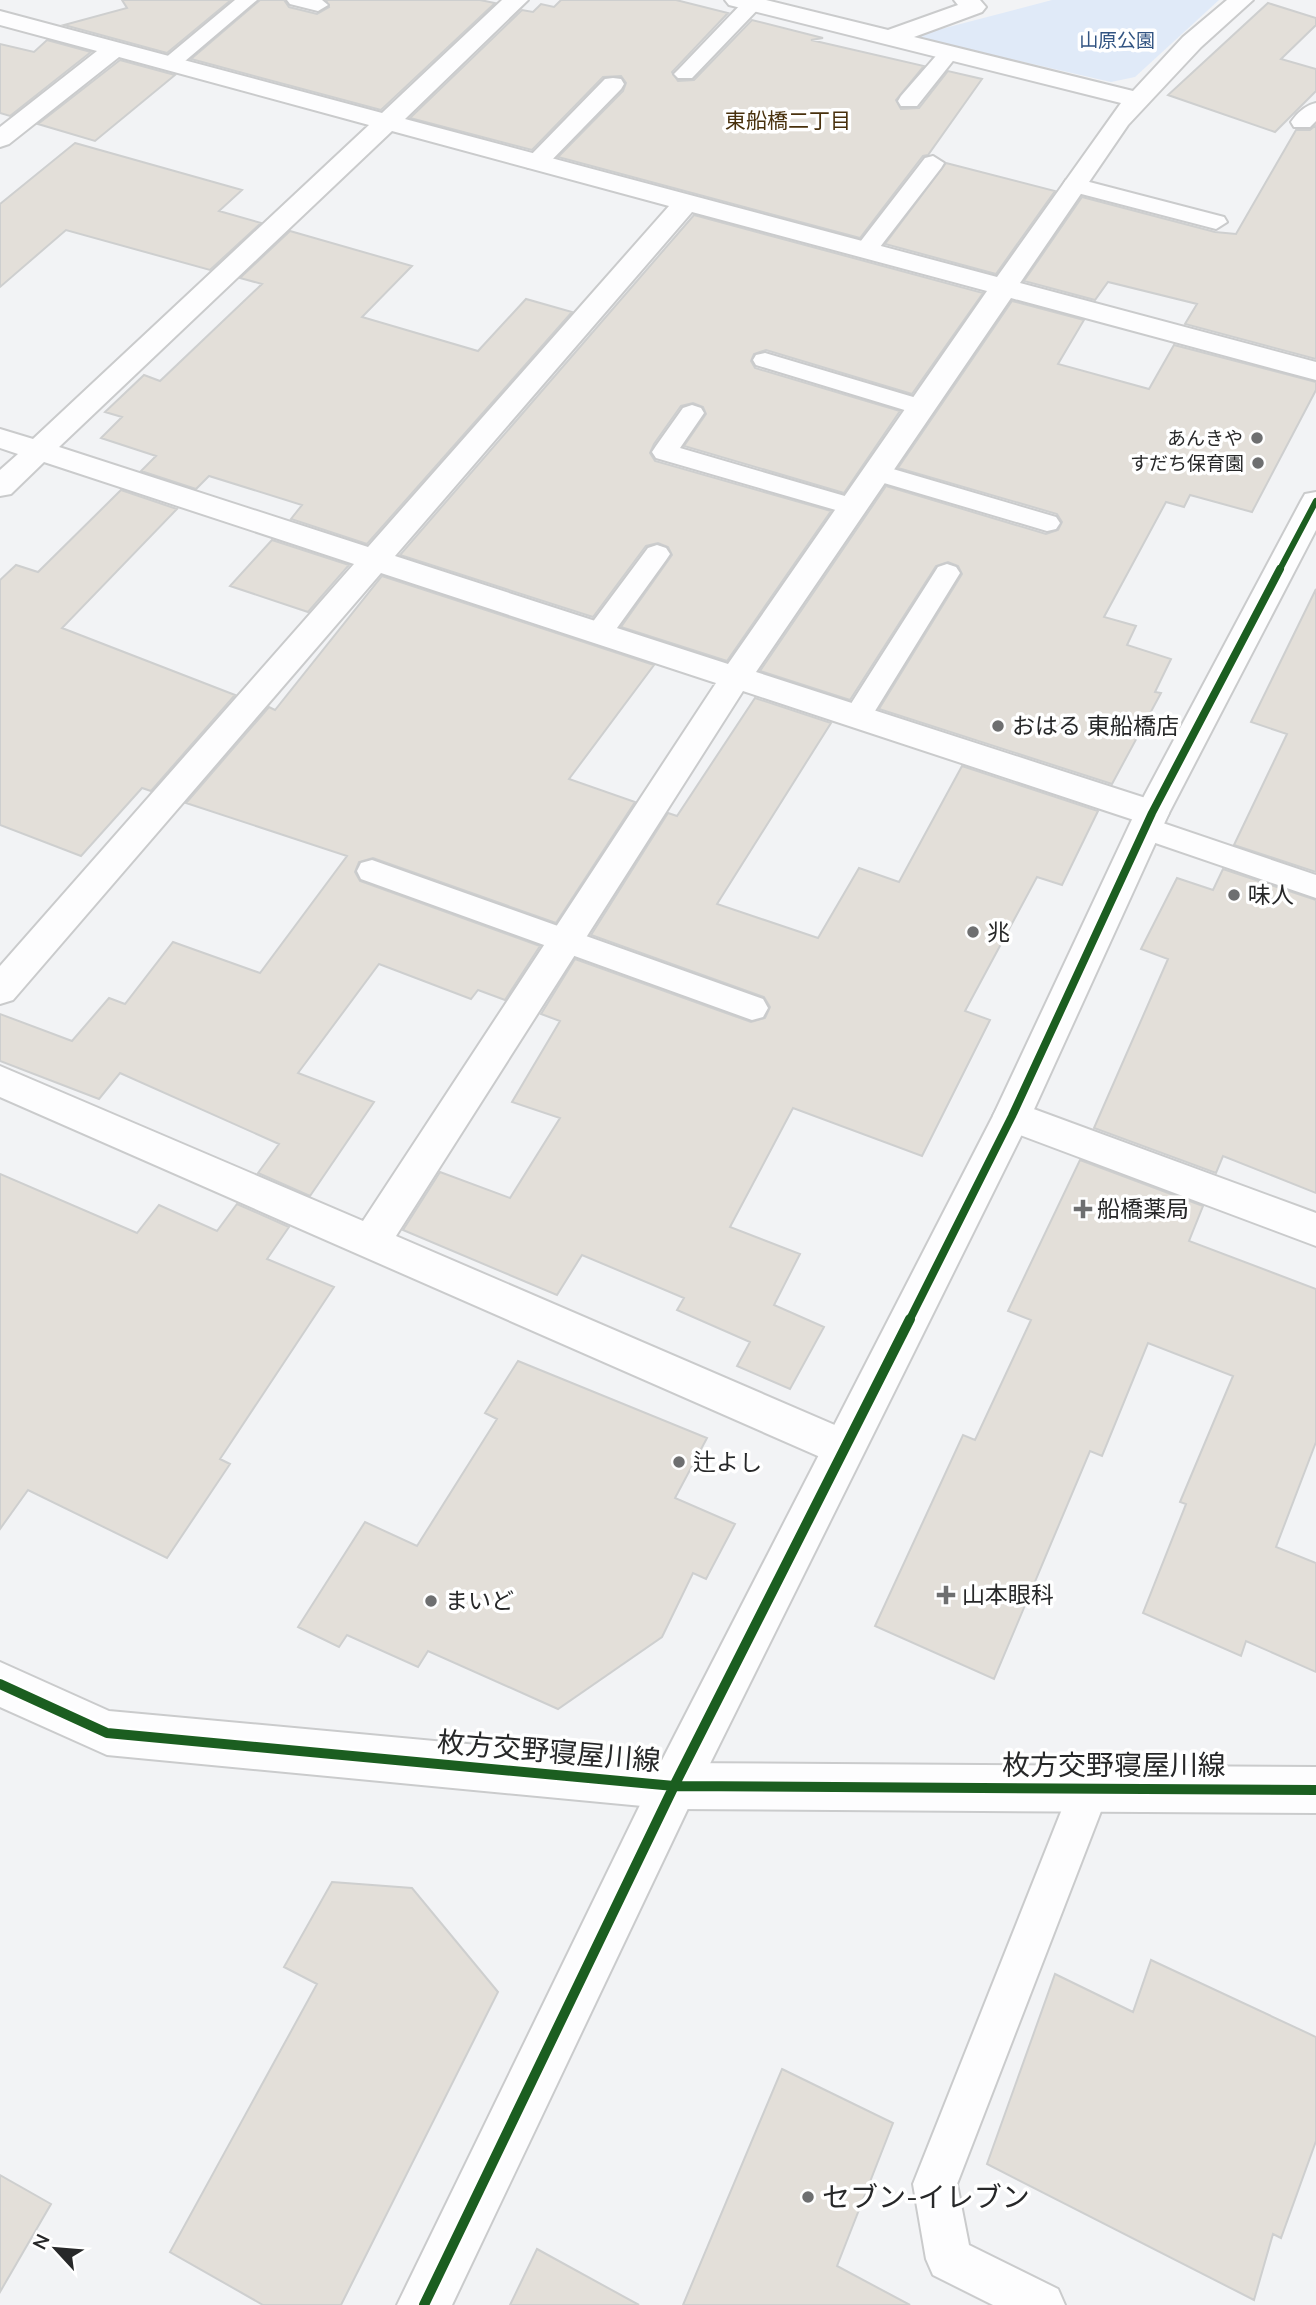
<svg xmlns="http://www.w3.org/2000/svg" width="1316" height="2305" font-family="'Nunito Sans','Noto Sans JP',sans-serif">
	<rect width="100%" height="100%" fill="#f2f3f5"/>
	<path fill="#e0eaf8" d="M1052 0H1219L1135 77 1111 82 928 40 918 35Z"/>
	<path fill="#e3dfd9" stroke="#cecfcf" stroke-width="2" d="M122 0H231L167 53 64 25 127 8Z
		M260 0H284L289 7 317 14 329 7 326 0H480L495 3 381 110 191 59Z
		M561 0H676L728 13 672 72 678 81 694 80 752 20 823 38 811 40 924 66 896 100 901 109 919 108 948 71 982 79 928 155 923 156 860 238 558 157 623 91 626 83 621 76 603 77 532 150 410 118 522 10 533 12 541 4 554 7Z
		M1268 3 1316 18V25L1281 59 1316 69V91L1275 132 1168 95Z
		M47 40 91 52 10 116 0 113V44L34 52Z
		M120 60 175 75 95 141 38 124Z
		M1316 125V359L1185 324 1197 304 1108 282 1095 300 1024 281 1082 197 1215 232 1236 234 1296 130H1310Z
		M75 143 242 190 219 211 261 223 210 270 66 230 0 287V204Z
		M946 163 1055 191 996 274 885 244Z
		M694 215 983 293 912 394 766 350 754 354 751 361 755 368 900 411 844 493 684 446 706 414 703 407 693 403 681 406 654 444 650 453 655 461 831 511 727 661 621 627 672 555 668 547 658 543 646 546 593 617 400 555Z
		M290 231 412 266 362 317 478 351 526 299 572 312 367 544 291 519 302 505 209 476 196 489 141 471 156 456 101 438 122 417 105 412 144 375 160 381 262 284 240 278Z
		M1012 301 1084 320 1058 364 1149 389 1174 345 1316 382V390L1252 512 1190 495 1184 507 1166 502 1104 617 1136 626 1127 645 1171 659 1155 692 1161 693 1112 784 879 709 962 574 958 566 948 562 936 566 850 700 760 671 886 486 1046 534 1058 530 1062 522 1057 514 898 468Z
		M121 490 177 509 62 628 235 695 151 791 142 788 81 856 0 825V580L16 565 38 572Z
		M272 540 349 565 308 612 230 586Z
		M382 576 654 665 569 779 635 802 556 923 373 858 359 862 355 872 360 881 540 946 505 1000 478 990 471 999 379 964 298 1073 374 1102 310 1196 258 1173 279 1144 120 1073 99 1099 0 1061V1014L72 1041 109 998 125 1004 173 942 260 973 347 856 186 803 269 707 275 710Z
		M1316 589V872L1234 845 1287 734 1251 722Z
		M755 698 831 723 717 904 818 938 859 868 899 882 962 766 1098 811 1062 885 1037 877 965 1011 990 1020 922 1156 793 1108 730 1227 800 1254 774 1305 824 1327 790 1389 737 1366 750 1342 677 1310 684 1298 582 1255 557 1295 403 1230 440 1172 510 1198 560 1118 512 1102 560 1021 541 1014 575 959 751 1022 765 1018 770 1007 764 997 591 935 668 813 677 816Z
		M1223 869 1316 900V1193L1223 1156 1216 1173 1094 1128 1168 959 1141 949 1177 878 1213 890Z
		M1080 1160 1203 1206 1189 1241 1316 1289V1442L1276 1547 1316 1563V1672L1246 1641 1241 1656 1143 1613 1186 1504 1180 1502 1233 1376 1148 1343 1102 1456 1090 1451 994 1679 875 1626 963 1435 975 1440 1031 1320 1008 1311Z
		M0 1174 137 1233 159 1205 217 1231 237 1204 289 1227 267 1259 334 1287 220 1459 230 1464 167 1558 28 1490 0 1529Z
		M518 1361 707 1438 675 1498 735 1524 706 1579 693 1573 662 1637 558 1709 428 1651 418 1667 347 1635 339 1647 298 1627 365 1522 417 1546 497 1419 485 1413Z
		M332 1882 412 1888 498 1992 341 2305H263L170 2252 317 1984 284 1967Z
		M1151 1960 1316 2037V2141L1281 2238 1273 2234 1254 2300 987 2164 1055 1974 1133 2012Z
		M782 2069 893 2123 837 2266 910 2305H683Z
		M0 2175 51 2204 0 2292Z
		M537 2249 639 2305H510Z"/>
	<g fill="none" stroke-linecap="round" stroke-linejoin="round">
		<g stroke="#cacbcc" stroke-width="4">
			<path id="service" d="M235 0H257L178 67H164L160 63 164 59Z
				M287 0H322L328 5 318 11 290 4Z
				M745 0H760L763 4 692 78H678L674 74 678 70Z
				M949 47 956 49 959 53 956 57 917 106H901L898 101 901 96 942 49Z
				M613 78 621 79 624 84 621 89 544 168H528L525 163 528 158 605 79Z
				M1316 103V121L1310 127H1294L1291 122C1297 113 1306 105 1316 103Z
				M933 156 944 163 941 168 873 256H857L853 251 857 246 925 158Z
				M1074 178 1224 217 1227 222 1216 229 1066 190 1063 185 1066 180Z
				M765 353 930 402 933 407 930 412 921 415 756 365 753 360 756 355Z
				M692 405 701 408 704 413 680 448 862 501 866 507 862 513 853 515 656 458 652 452 656 446 683 408Z
				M876 464 1056 517 1060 523 1056 529 1047 531 867 478 863 472 867 466Z
				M657 545 666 548 670 554 666 560 609 639 599 642 589 639 585 633 589 627 648 548Z
				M947 564 956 567 960 573 867 724 857 727 847 724 843 717 847 710 938 567Z
				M1145 817 1316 875V898L1135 836 1130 828 1135 820Z
				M372 860 763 999 768 1008 763 1017 752 1020 361 879 357 871 361 863Z
				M1090 1768 1104 1774 1110 1788 957 2184 969 2245 1058 2289 1065 2305H993L933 2275 926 2259 913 2184 1076 1774Z"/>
		</g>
		<g stroke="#cacbcc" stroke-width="4">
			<path id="minor" d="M502 0H528L405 119 997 277 1121 103 729 5 725 0H766L888 30 958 5 954 0H980L986 7 982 12 914 37 1133 91 1183 37 1227 0H1253L1201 47 1128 125 1020 283 1316 362V380L1011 298 756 672 1164 804 1169 813 1164 822 1152 825 1140 822 743 691 396 1236 858 1435 864 1448 858 1461 843 1467 0 1097V1066L363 1221 716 683 381 573 13 1000 0 1004V966L354 564 44 462 11 494 0 496V470L18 454 0 448V429L33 439 369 125 119 57 9 144 0 147V127L97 51 0 25V11L382 113ZM392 131 669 206 368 547 59 447ZM692 212 987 291 728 664 395 556Z
				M1012 1101 1316 1213V1246L999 1127 993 1116 999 1105Z"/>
		</g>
		<g stroke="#cacbcc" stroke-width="4">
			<path id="tertiary" d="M1316 492V530L1169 813 1031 1116 691 1802 452 2305H397L657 1770 993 1116 1135 813 1301 501 1305 494Z"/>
		</g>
		<g stroke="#cacbcc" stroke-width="4">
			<path id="primary" d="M0 1662 109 1711 674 1763 1316 1767V1813L674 1809 107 1755 0 1707Z"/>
		</g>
		<use href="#service" fill="#fdfdfe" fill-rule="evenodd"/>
		<use href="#minor" fill="#fdfdfe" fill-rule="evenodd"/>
		<use href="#tertiary" fill="#fdfdfe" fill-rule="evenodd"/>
		<use href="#primary" fill="#fdfdfe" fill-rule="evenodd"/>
		<g stroke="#fff" stroke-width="10">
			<path id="cycleway-far2" d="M1279 571 1316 501"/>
		</g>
		<g stroke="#fff" stroke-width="12">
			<path id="cycleway-far1" d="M909 1321 1012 1116 1152 813 1280 569"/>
		</g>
		<g stroke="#fff" stroke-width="15">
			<path id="cycleway" d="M0 1684 107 1733 674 1786 1316 1790
				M424 2305 674 1786 910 1319"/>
		</g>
		<use href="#cycleway-far2" stroke="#1b5e20" stroke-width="6"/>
		<use href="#cycleway-far1" stroke="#1b5e20" stroke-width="8"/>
		<use href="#cycleway" stroke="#1b5e20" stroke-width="10"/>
	</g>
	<g fill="#6e6f70" stroke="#fff" stroke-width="2.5">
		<circle cx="1257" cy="438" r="7"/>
		<circle cx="1258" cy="463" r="7"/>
		<circle cx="998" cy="726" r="7"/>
		<circle cx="1234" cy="895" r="7"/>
		<circle cx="973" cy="932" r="7"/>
		<path d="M1079.5 1198.5h7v7h7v7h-7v7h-7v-7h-7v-7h7z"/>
		<circle cx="679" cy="1462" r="7"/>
		<path d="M942.5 1584.5h7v7h7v7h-7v7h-7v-7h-7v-7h7z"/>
		<circle cx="431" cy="1601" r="7"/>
		<circle cx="808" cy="2197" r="7"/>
	</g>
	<g text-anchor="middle" stroke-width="7" stroke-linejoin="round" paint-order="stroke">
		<g font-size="19" fill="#325482" stroke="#fff">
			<text x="1117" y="47">山原公園</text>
		</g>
		<g font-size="19" fill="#272829" stroke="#fff" text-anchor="end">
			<text x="1243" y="445">あんきや</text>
			<text x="1244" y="470">すだち保育園</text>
		</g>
		<g font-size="21" fill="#48300c" stroke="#fff">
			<text x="788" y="128">東船橋二丁目</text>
		</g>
		<g font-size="23" fill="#272829" stroke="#fff" text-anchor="start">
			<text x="1012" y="734">おはる 東船橋店</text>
			<text x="1248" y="903">味人</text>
			<text x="987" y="940">兆</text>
			<text x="1097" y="1217">船橋薬局</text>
			<text x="693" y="1470">辻よし</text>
			<text x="962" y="1603">山本眼科</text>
			<text x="445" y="1609">まいど</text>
		</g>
		<g font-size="28" fill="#272829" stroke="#fff">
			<text transform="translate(549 1751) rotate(5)" y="10">枚方交野寝屋川線</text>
			<text x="1114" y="1775">枚方交野寝屋川線</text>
		</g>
		<g font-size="28" fill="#272829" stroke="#fff" text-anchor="start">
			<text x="822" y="2207">セブン-イレブン</text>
		</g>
	</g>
	<g transform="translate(56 2249) rotate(296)" stroke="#ffffff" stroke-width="5" paint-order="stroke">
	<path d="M0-5L12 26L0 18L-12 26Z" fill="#272829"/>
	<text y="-10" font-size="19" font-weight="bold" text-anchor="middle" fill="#272829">N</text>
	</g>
</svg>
